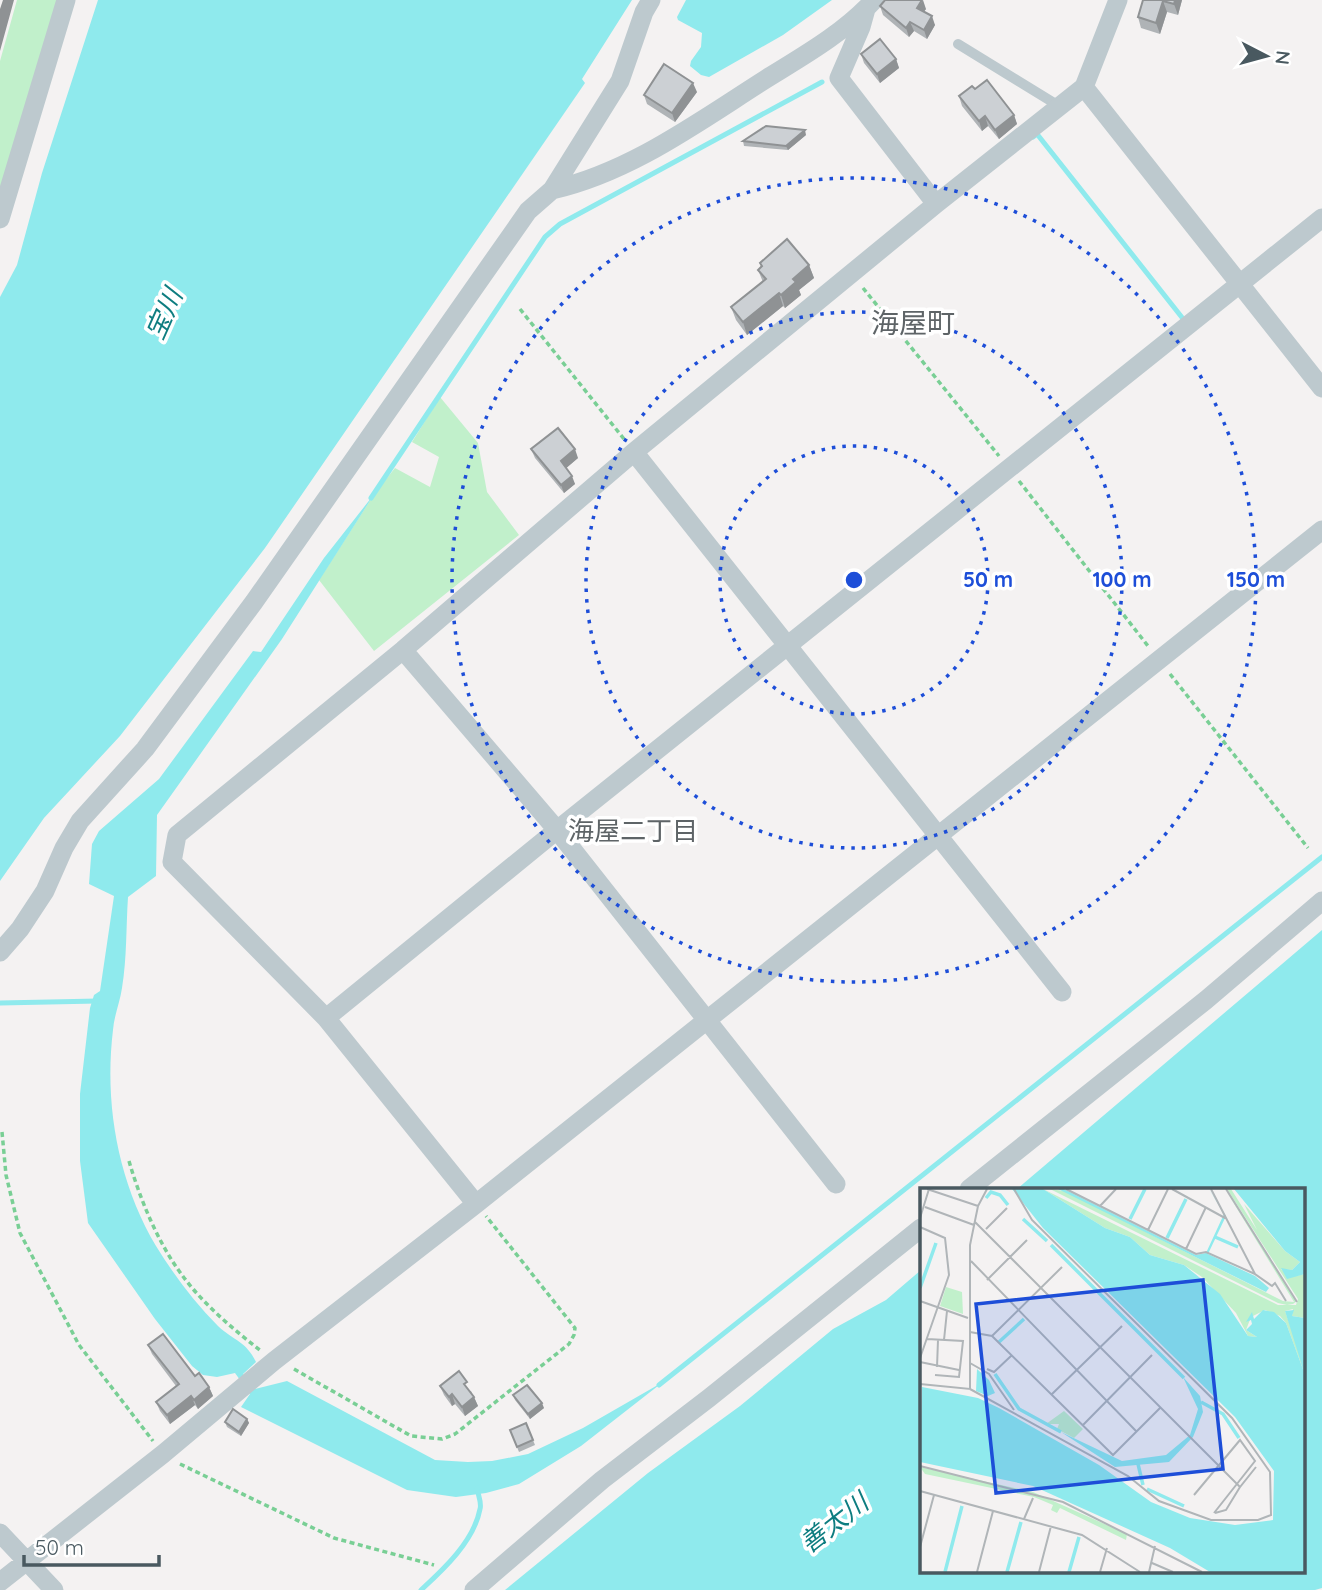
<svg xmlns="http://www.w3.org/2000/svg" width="1322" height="1590" font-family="Quicksand,'Noto Sans JP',sans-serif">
	<rect width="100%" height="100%" fill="#f4f2f2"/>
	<path fill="#c1f0cb" d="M17 0H60L0 201V61Z
		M440 397 478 443 487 492 519 535 374 651 319 580 375 493 395 468 430 487 439 457 412 442Z"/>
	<path fill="#8feaed" d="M98 0H632L582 79 585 83 265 548 120 736 44 818 0 881V297L17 265 42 173Z
		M686 0H832L783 35 709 77 701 75 690 66 691 61 701 47 702 33 678 20 677 17Z
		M375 493 282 639 157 815 156 876 128 897C126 927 127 958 122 988 120 1002 114 1016 113 1030 104 1104 118 1182 156 1246 174 1275 194 1302 218 1326 234 1341 246 1341 256 1362L243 1374 255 1389 287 1381 435 1460 468 1462 492 1461 528 1454 583 1428 663 1382 581 1446 519 1484 486 1493 456 1497 407 1490 241 1407 250 1394 235 1373 217 1377 203 1375 192 1366 155 1319 88 1223 80 1161V1094L90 1008 94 995 100 991 114 896 89 884 92 844 99 831 159 779 253 651 261 652 324 558Z
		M1322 930V1588L1315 1590H505L648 1473 740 1406 833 1329 886 1300 921 1270V1571H1303V1189H1017Z"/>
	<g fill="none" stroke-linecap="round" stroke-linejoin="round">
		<path stroke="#8feaed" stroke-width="5" d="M1033 137 1037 134 1184 320
			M371 498 545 237 560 224 822 82
			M0 1003 98 1001
			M659 1385 1322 857
			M421 1590C444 1569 474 1541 480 1509 482 1503 478 1495 477 1488"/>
		<path stroke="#79cf95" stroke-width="3.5" stroke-dasharray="5 3.5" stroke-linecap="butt" d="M863 288 999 456
			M520 309 624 439
			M1019 481 1148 646
			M1170 674 1308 848
			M2 1132 6 1175 20 1233 79 1345 153 1441
			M129 1161C140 1199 158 1243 182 1275 203 1304 233 1329 261 1351
			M294 1369 411 1436 442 1439 455 1434 569 1344 574 1335 575 1328 486 1216
			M180 1464 334 1538 434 1565"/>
		<path stroke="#bdc9ce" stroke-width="10" d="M958 44 1059 106"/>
		<path stroke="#bdc9ce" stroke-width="19" d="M866 9 861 27 839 78 936 204
			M1084 87 1322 388
			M552 190C631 172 698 122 766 79 803 56 844 33 874 0
			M0 219 66 0
			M634 452 1062 992
			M403 650 557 830 836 1184
			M0 952 20 929 45 891 64 848 80 821 145 749 254 602 528 211 552 190 620 81 644 12 651 0
			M326 1018 557 830 1322 218
			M969 1189 1206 1000 1322 901
			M476 1204 326 1018 172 862 177 835 403 650 634 452 936 204 1084 87 1118 0
			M0 1533 54 1590
			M0 1582 163 1454 274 1361 476 1204 1322 530
			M474 1590 602 1480 709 1398 921 1228"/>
	</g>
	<path fill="#afb3b6" d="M1143 0H1182L1178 15 1167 12 1160 34 1141 28 1138 17Z
		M880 6 926 9 924 12 935 25 927 39 914 31 909 37 883 15Z
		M861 54 896 59 899 68 880 83 864 63Z
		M975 89 1014 115 1017 124 999 139 988 126 982 131 962 106 959 96Z
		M697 92 675 122 647 104 644 95Z
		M806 135 788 150 744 146 743 141Z
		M760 263 809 265 814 278 799 290 801 295 785 308 783 306 747 335 736 320 731 307 763 282 758 270 761 267Z
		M531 449 578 458 566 468 575 484 564 493 535 458Z
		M148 1345 195 1376 209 1387 213 1396 198 1409 195 1405 170 1424 160 1411 156 1402 176 1386 152 1354Z
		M440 1386 471 1391 478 1406 465 1416 455 1404 452 1406 444 1395Z
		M513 1395 544 1408 530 1419 515 1400Z
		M247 1419 249 1423 241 1436 227 1427 225 1422Z
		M526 1423 535 1445 519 1452 510 1430Z"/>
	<path fill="#8f9294" d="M3 0H14L0 51V9Z
		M923 0 926 9 920 16 917 8Z
		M1175 0H1182L1178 15 1174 4Z
		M1163 1 1167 12 1160 34 1156 23Z
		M932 16 935 25 927 39 924 30Z
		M910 22 914 31 909 37 906 28Z
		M896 59 899 68 880 83 877 74Z
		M693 83 697 92 675 122 672 113Z
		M1014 115 1017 124 999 139 995 130Z
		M985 116 988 126 982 131 979 121Z
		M805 130 806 135 788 150 786 146Z
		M809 265 814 278 799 290 801 295 785 308 781 295 793 279Z
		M779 293 783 306 747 335 743 322Z
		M575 449 578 458 564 470 561 461Z
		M572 476 575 484 564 493 561 485Z
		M209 1387 213 1396 198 1409 194 1400Z
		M452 1394 455 1404 452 1406 449 1397Z
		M191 1396 195 1405 170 1424 167 1415Z
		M474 1397 478 1406 465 1416 462 1407Z
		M542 1403 544 1408 530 1419 528 1414Z
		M247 1419 249 1423 241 1436 239 1432Z"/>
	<path fill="#ccd0d4" stroke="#8f9294" stroke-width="2" d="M885 0H922L917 8 932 16 924 30 910 22 906 28 880 6Z
		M1143 0H1175L1174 4 1163 1 1156 23 1138 17Z
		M880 39 896 59 877 74 861 54Z
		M664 64 693 83 672 113 644 95Z
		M987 80 1014 115 995 130 985 116 979 121 959 96 972 86 975 89Z
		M766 126 805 130 786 146 743 141Z
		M787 239 809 265 793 279 796 282 781 295 779 293 743 322 731 307 766 279 758 270 762 266 760 263Z
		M558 428 575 449 561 461 572 476 561 485 531 449Z
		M163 1334 195 1376 199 1373 209 1387 194 1400 191 1396 167 1415 156 1402 179 1384 148 1345Z
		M459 1371 467 1382 464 1384 474 1397 462 1407 452 1394 449 1397 440 1386Z
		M527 1385 542 1403 528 1414 513 1395Z
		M233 1409 247 1419 239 1432 225 1422Z
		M526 1423 533 1440 517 1447 510 1430Z"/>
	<g fill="none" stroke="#1d4ed8" stroke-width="3.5" stroke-dasharray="3.5 7">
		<circle cx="854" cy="580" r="134"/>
		<circle cx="854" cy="580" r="268"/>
		<circle cx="854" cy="580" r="402"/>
	</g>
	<g text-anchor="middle" stroke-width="7" stroke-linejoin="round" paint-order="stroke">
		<g font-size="26" font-style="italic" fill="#0e7d80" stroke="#fff">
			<text transform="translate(164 314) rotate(-66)" y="9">宝川</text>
			<text transform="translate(834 1523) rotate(-38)" y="9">善太川</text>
		</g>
		<g font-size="26" fill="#5e6467" stroke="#fff">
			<text x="633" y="840">海屋二丁目</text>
		</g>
		<g font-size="28" fill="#5e6467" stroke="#fff">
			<text x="913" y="333">海屋町</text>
		</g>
	</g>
	<g transform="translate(920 1188)">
		<rect width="385" height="385" fill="#f4f2f2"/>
		<path d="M123 1 358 117H376L378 111 307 1H311L337 42 324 16 365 63 380 74 372 82 361 81 371 89 385 86V130L372 128 373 121 365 123 383 174 385 187 366 135 360 128 345 122 331 129 326 142 337 149 328 148 316 125 282 89 264 77 230 67 210 49 185 40ZM130 1 144 3 363 113 374 114 305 1 377 113 373 116 367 117 358 115ZM26 99 42 104 43 126 20 118ZM144 223 163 241 154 250 137 241 139 236H126ZM0 279 113 304 207 346 206 352 140 320 137 325 131 322 133 317 114 309 5 286Z" fill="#c1f0cb"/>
		<path d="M92 1H123L185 40 210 49 230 67 264 77 300 106 328 148 337 149 326 142 332 136 331 132 326 134 332 124 334 131 343 122 354 124 366 135 384 184 365 123 374 122 372 128 385 130V384H290L250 360 113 298 0 274 2 199 58 210 79 220 179 277 231 314 270 330 315 337 353 332 354 283 315 229 123 40ZM138 1H144L276 67 286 65 304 26 289 1 306 28 288 66 335 88 349 100 346 104ZM314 1H385V86L367 91 361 80 372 82 380 74 365 63ZM57 181 69 192 75 205 68 208 56 203ZM263 189 280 208 283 224 273 249 249 274 195 279 141 244 202 273 246 267 270 247 278 221Z" fill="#8feaed"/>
		<path fill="none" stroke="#8feaed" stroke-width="3.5" d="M66 10 71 4 80 7 88 17M103 31 127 53M210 31 225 1M295 49 318 59M247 50 266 11M131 57 264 190M0 100 16 55M79 154 104 131M75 186 99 221 141 244M281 214 303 226 319 250M218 276 223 297M227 301 264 318M25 384 42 318M87 384 101 334M149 384 159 349"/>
		<path fill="none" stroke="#b0b5b8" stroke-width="2" d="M7 1 58 18M146 1 276 66 286 64 335 86M252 1 305 30M291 1 335 86 352 98 355 95 366 113M306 1 377 114M180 18 196 1M5 19 54 37M0 30 9 1M55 34 320 299 336 279M0 39 25 50 29 87 0 170M66 41 87 20M228 42 248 1M266 61 286 19M51 73 216 243M67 92 107 52M0 113 48 130M50 144 72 148 193 267 241 219M72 148 142 79M7 151 43 153 39 189 15 187M24 152 27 123M0 174 39 182M50 175 69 186 94 222M17 179 18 152M67 181 74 184 91 168M0 196 50 201V57L58 18 67 1M50 201 208 288 239 313 291 332H338L351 327 350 284 312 230 112 32 94 1M131 207 202 138M163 237 232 167M0 278 143 314 282 384M0 303 162 347 220 384M274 307 320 252 335 273 294 325M295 325 306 322 320 299M104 331 113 310M0 359 14 307M232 375 253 384M57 384 73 323M119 384 131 338M180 384 187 360M229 384 235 358"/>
		<path fill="#1d4ed8" fill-opacity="0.15" stroke="#1d4ed8" stroke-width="3.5" d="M283 92 303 281 76 305 56 116Z"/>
		<rect width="385" height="385" fill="none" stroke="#495960" stroke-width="3.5"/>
	</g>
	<circle cx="854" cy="580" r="10" fill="#1d4ed8" stroke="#fff" stroke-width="3.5"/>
	<g font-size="21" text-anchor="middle" font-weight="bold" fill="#1d4ed8" stroke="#fff" stroke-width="7" stroke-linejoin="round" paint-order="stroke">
		<text x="988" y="587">50 m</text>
		<text x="1122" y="587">100 m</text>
		<text x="1256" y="587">150 m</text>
	</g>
	<g transform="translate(1266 56) rotate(96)" stroke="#ffffff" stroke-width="5" paint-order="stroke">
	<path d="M0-5L12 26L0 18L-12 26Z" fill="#495960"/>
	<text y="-10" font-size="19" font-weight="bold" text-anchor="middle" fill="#495960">N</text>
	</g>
	<path d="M24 1555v10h135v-10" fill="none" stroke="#495960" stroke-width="3.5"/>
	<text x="35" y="1555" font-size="21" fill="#495960" stroke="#ffffff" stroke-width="5" paint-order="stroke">50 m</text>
</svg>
